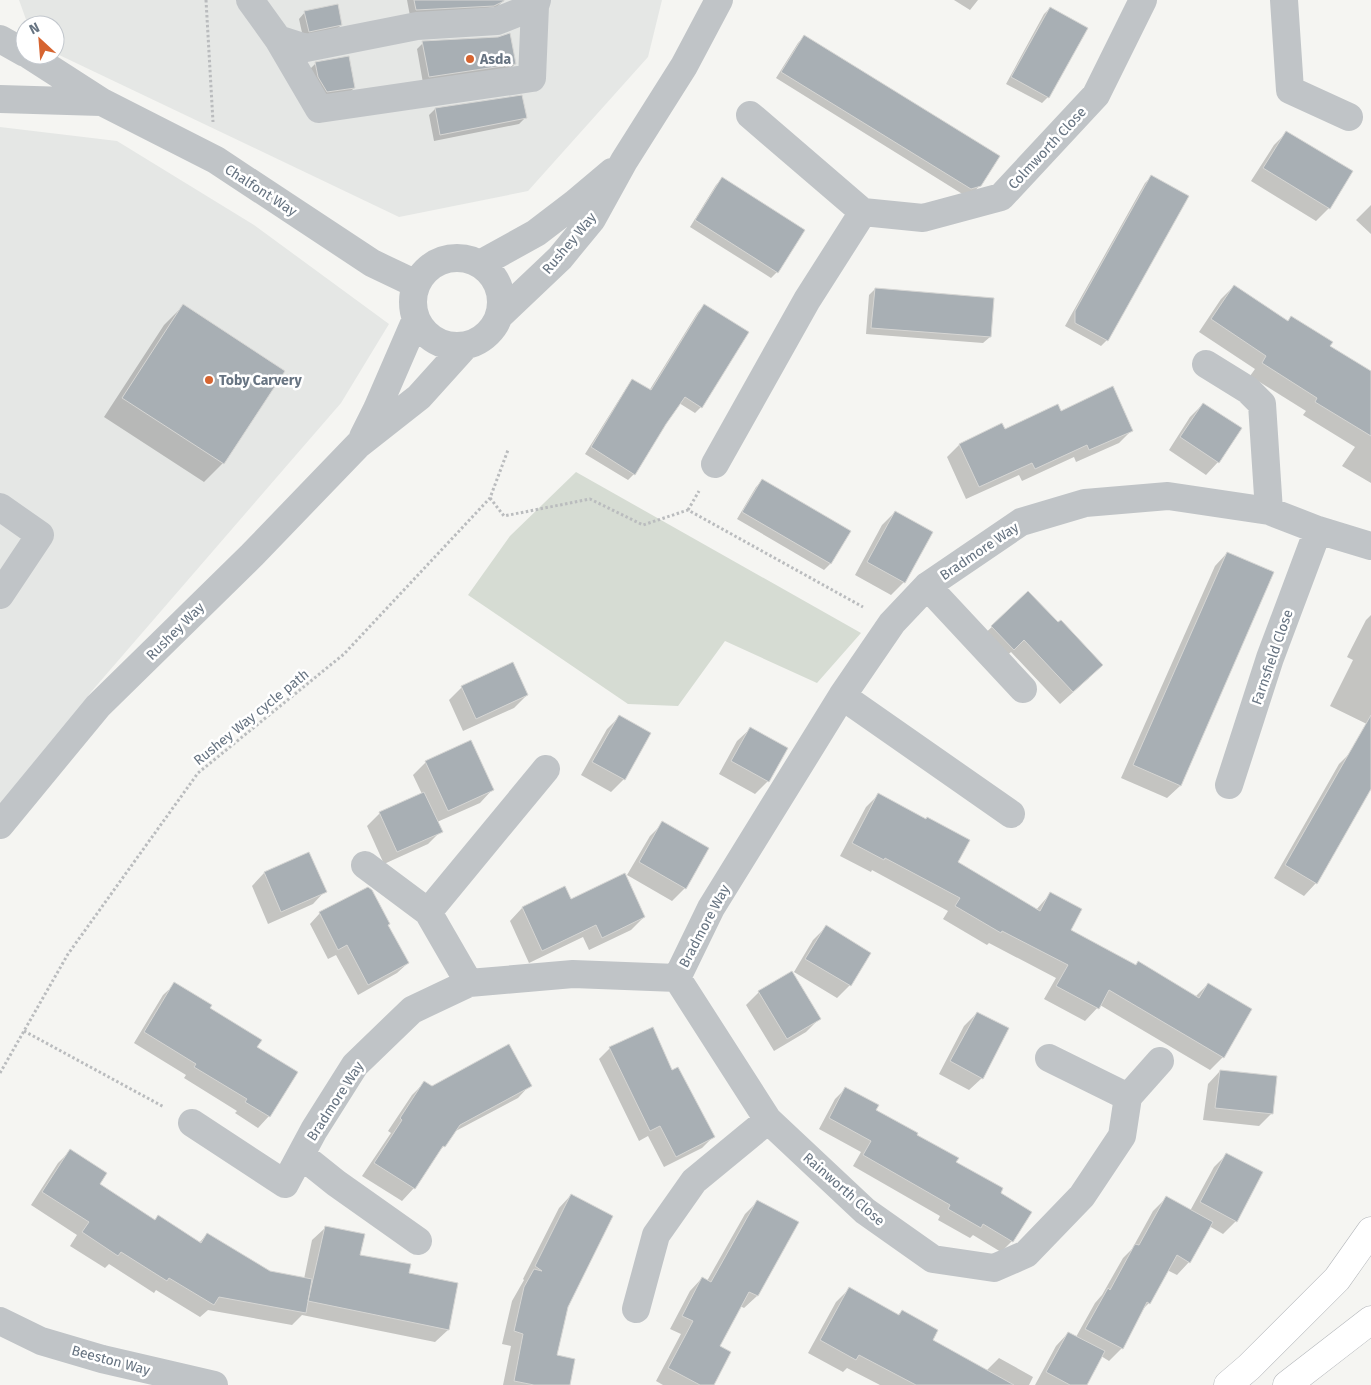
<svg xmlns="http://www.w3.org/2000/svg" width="1371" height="1385" font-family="'Fira Sans',sans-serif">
	<rect width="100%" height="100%" fill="#f5f5f2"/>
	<path fill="#e5e7e5" d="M19 0H662L648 57 528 191 399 217 55 53V25H28Z
		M0 127 117 141 254 225 389 324 341 403 91 692 0 825Z"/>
	<path fill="#d6dcd3" d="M576 472 861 633 817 683 725 641 678 706 628 704 468 595 510 536Z"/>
	<path fill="#0003" d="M407 0H503V1L497 7 410 16Z
		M954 0H978L970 10Z
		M1050 8 1048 97 1042 103 1006 84 1044 14Z
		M305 12 341 25 335 31 303 37 299 19Z
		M804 37 980 185 974 192 964 195 776 78 798 43Z
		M423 43 515 64 509 70 423 83 417 49Z
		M316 63 354 88 348 94 321 98 310 69Z
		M435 109 525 118 519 124 434 141 429 115Z
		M1286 133 1329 208 1316 221 1251 181 1274 145Z
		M1151 177 1107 340 1101 346 1065 326 1145 183Z
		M722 179 777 272 771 278 690 227 716 185Z
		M1371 205V234L1356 220Z
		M1234 286 1287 322 1371 373V483L1342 466 1355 447 1303 415 1306 411 1250 376 1255 369 1199 332 1221 299Z
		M875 289 990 337 983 343 866 334 869 295Z
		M183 306 283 371 223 463 204 482 104 417 164 325Z
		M704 306 701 407 695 413 679 403 634 474 628 480 585 454 627 387 633 381 649 391 698 312Z
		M1203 404 1218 462 1206 475 1169 450 1190 417Z
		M1060 412 1132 430 1119 443 1076 462 1074 457 1022 481 1019 475 966 499 947 457 959 445Z
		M762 481 849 531 830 564 824 570 737 519 756 487Z
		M895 512 904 582 891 595 855 575 882 525Z
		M1227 553 1272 572 1180 786 1167 798 1121 778 1215 566Z
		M1028 593 1089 678 1060 704 1011 652 1001 661 979 639Z
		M1371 615V726L1330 706 1353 660 1347 657 1366 620Z
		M462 687 527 695 514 708 463 731 449 700Z
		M619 717 650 734 624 779 611 792 581 775 607 729Z
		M750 729 768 781 755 794 719 774 737 741Z
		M1352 751 1371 762V787L1316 883 1304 896 1274 878 1339 764Z
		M426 762 492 790 480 803 437 822 441 831 428 844 384 864 367 826 380 813 422 794 413 775Z
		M878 795 957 862 1036 910 1050 894 1070 930 1135 966 1138 963 1195 997 1208 984 1223 1057 1210 1070 1100 1005 1085 1021 1044 999 1056 978 989 943 987 945 943 919 948 911 872 870 871 872 840 856 866 807Z
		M663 823 685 888 672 901 627 875 650 836Z
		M309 854 325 891 313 904 268 924 252 886 264 873Z
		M565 888 570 901 644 917 631 930 589 950 583 937 529 963 510 921 522 908Z
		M320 913 387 925 408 963 397 973 358 995 336 955 328 959 310 924Z
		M826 927 870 953 850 985 837 998 794 972 813 940Z
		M175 984 208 1008 256 1048 269 1116 258 1128 235 1113 237 1111 184 1078 186 1075 134 1043 163 995Z
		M759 992 819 1019 806 1032 774 1051 746 1005Z
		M977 1013 982 1078 969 1090 939 1074 964 1026Z
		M610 1048 672 1071 713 1137 702 1148 664 1167 648 1136 639 1141 599 1059Z
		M1220 1071 1272 1113 1259 1126 1203 1120 1208 1084Z
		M425 1082 432 1087 530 1085 518 1098 452 1133 444 1146 435 1155 414 1188 402 1201 362 1176 391 1133 388 1131 412 1095Z
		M846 1088 874 1111 915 1136 999 1193 1012 1241 1001 1252 973 1235 970 1238 938 1220 940 1216 853 1166 861 1152 819 1129 835 1099Z
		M70 1151 98 1184 155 1220 159 1216 199 1243 207 1234 270 1272 304 1279 312 1240 325 1228 359 1256 408 1274 448 1330 435 1342 302 1315 292 1325 208 1310 200 1317 156 1290 154 1293 109 1264 105 1268 70 1246 77 1235 31 1205 58 1163Z
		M1227 1154 1236 1221 1223 1234 1209 1226 1189 1262 1177 1275 1167 1270 1149 1303 1141 1311 1122 1348 1109 1361 1101 1356 1086 1385H1035L1056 1346 1068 1333 1076 1337 1095 1303 1102 1295 1123 1258 1132 1249 1153 1211 1166 1198 1190 1211 1214 1167Z
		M571 1195 588 1261 590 1262 567 1306 555 1356 569 1385H503L511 1346 502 1344 512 1301 524 1280 523 1279 559 1208Z
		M758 1201 798 1223 757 1296 744 1308 740 1306 719 1347 712 1385H663L656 1381 681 1334 670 1329 690 1291 702 1278 707 1281 745 1214Z
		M849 1289 897 1316 902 1311 931 1340 986 1371 999 1358 1033 1377 1029 1385H880L847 1368 843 1372 808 1353 836 1302Z"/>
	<path fill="#a8afb4" stroke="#d6d6d4" d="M414 0H504V1L494 6 416 10Z
		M338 4 342 25 309 32 304 11Z
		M1050 7 1088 28 1049 98 1011 77Z
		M510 33 516 64 429 77 422 41 498 37Z
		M804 35 1000 156 981 186 971 189 781 72Z
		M349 56 355 88 327 92 318 77 315 62Z
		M522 95 527 118 440 135 435 108Z
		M1286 131 1353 171 1330 209 1263 168Z
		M1151 175 1189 196 1108 341 1075 323V311Z
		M722 177 805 230 778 273 695 220Z
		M1234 285 1288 321 1291 316 1333 342 1330 346 1371 371V436L1315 402 1317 398 1262 363 1266 356 1211 319Z
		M875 288 994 298 991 337 871 328Z
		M183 304 285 371 224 464 122 398Z
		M704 304 749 332 702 408 685 397 666 424 635 475 591 447 632 379 651 390Z
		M1113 386 1133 431 1089 450 1087 445 1035 469 1032 463 979 487 959 444 1002 423 1005 429 1058 404 1061 411Z
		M1203 403 1242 428 1219 463 1180 437Z
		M762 479 851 531 831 564 742 512Z
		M895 511 933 532 905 583 867 562Z
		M1227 552 1274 572 1181 786 1133 765Z
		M1028 591 1058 622 1061 620 1103 665 1073 692 1024 640 1014 650 991 626Z
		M513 662 528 695 476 719 461 686Z
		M619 715 651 733 625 780 592 762Z
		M1371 715V789L1317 884 1285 865Z
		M750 727 788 748 769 782 731 761Z
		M471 740 494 790 448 811 425 761Z
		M424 792 443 832 397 852 379 812Z
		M878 793 926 819 927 817 970 840 958 862 1040 911 1050 892 1082 909 1071 930 1136 965 1138 961 1199 998 1208 983 1252 1009 1224 1058 1109 990 1099 1009 1056 986 1068 965 1002 931 1001 933 955 906 960 898 885 858 884 860 852 843Z
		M662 821 709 848 686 889 639 862Z
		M309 852 327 892 281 912 264 872Z
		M625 873 645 917 602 938 596 925 542 951 522 907 565 886 571 899Z
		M368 887 372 890 390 924 388 925 409 963 368 985 347 945 338 950 319 912Z
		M826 925 871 953 851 986 805 959Z
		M792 971 821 1019 787 1039 758 991Z
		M174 982 212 1005 210 1008 262 1040 257 1047 298 1072 270 1117 245 1102 247 1099 194 1067 196 1064 144 1032Z
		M977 1012 1009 1028 983 1079 950 1061Z
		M653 1027 672 1070 678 1067 715 1137 676 1157 660 1126 650 1131 609 1047Z
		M509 1044 532 1086 460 1125 445 1147 443 1146 415 1189 374 1163 402 1120 400 1118 424 1081 432 1086Z
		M1220 1070 1277 1076 1273 1114 1215 1108Z
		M845 1087 879 1105 876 1110 918 1133 917 1135 959 1158 956 1162 1003 1188 1001 1193 1032 1212 1013 1242 983 1224 981 1228 948 1209 950 1205 863 1155 871 1141 829 1118Z
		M70 1149 107 1173 100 1184 155 1220 158 1215 201 1243 207 1233 270 1271 312 1279 306 1313 219 1297 214 1305 169 1278 167 1281 121 1252 118 1256 82 1232 89 1222 42 1192Z
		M1226 1153 1263 1172 1237 1222 1200 1202Z
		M571 1194 613 1216 568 1307 557 1355 575 1359 570 1385H534L514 1381 523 1334 514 1331 524 1287 534 1269 542 1271 535 1266Z
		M1166 1196 1213 1222 1190 1263 1177 1255 1150 1304 1147 1302 1123 1349 1085 1329 1108 1288 1110 1290 1135 1244 1139 1245Z
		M757 1200 799 1222 758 1296 749 1292 720 1346 731 1352 714 1385H700L668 1368 693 1321 682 1316 702 1277 711 1282Z
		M325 1226 365 1234 360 1255 411 1264 409 1273 458 1283 449 1330 308 1301Z
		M849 1287 899 1315 902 1310 938 1330 933 1340 1014 1385H916L859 1355 856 1360 820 1340Z
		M1068 1332 1105 1351 1087 1385H1070L1046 1372Z"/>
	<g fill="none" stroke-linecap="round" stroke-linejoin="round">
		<g stroke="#b4b7bb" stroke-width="29">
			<path id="major" d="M1228 1385 1249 1367 1337 1279 1371 1231
				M1287 1385 1371 1320"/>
		</g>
		<path stroke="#babcbe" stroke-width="3" stroke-dasharray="2.5 2.5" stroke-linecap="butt" d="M206 0 213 122
			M490 498 504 516 590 499 643 525 688 510 863 607
			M688 510 699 491
			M24 1031 164 1107
			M0 1073 68 954 198 773 344 654 490 498 508 450"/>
		<path stroke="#c0c4c7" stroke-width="28" d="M250 0 278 39 306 48 417 26 497 21 535 6 537 0
			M1284 0 1290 90 1349 117
			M0 39 25 53
			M278 39 319 109 532 78 535 6
			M29 55 102 102 216 160 372 263 416 284
			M0 99 101 102
			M750 115 863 212
			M413 302a44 44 0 1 1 88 0a44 44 0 1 1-88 0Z
			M480 264 536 233 574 204 612 172
			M501 314 560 258 592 219 624 161 684 66 719 0
			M1206 364 1248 390 1262 404 1269 511
			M363 437 377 409 416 319
			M715 464 807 300 863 212 923 218 1001 197 1096 95 1143 0
			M0 507 40 535 0 595
			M927 586 1023 689
			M842 696 1011 814
			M1229 785 1270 658 1318 530
			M0 825 98 706 252 555 358 445 419 397 465 346
			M365 865 428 912
			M677 978 711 908 842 696 892 623 927 586 1021 522 1085 503 1168 496 1269 511 1318 530 1371 546
			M677 978 768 1120 865 1211 933 1259 994 1268 1026 1254 1082 1196 1122 1136 1128 1097 1160 1061
			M469 983 428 912 546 769
			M1049 1058 1128 1097
			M192 1123 285 1184 314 1130 355 1065 412 1010 469 983 573 974 677 978
			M301 1155 336 1183 418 1241
			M636 1309 656 1235 694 1181 768 1120
			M0 1321 41 1341 102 1359 214 1385"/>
		<use href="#major" stroke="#fff" stroke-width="28"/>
	</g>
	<g fill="#d66430" stroke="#fff" stroke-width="2">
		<circle cx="470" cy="59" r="5"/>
		<circle cx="209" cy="380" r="5"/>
	</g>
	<g text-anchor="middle" stroke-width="5" stroke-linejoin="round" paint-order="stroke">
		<g font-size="14" font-weight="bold" fill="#667381" stroke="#fff" text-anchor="start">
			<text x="480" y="64">Asda</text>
			<text x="219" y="385">Toby Carvery</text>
		</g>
		<g font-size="14" fill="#667381" stroke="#fff">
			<text transform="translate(1047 148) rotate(-47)" y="5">Colmworth Close</text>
			<text transform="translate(261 190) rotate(33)" y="5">Chalfont Way</text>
			<text transform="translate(569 243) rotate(-50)" y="5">Rushey Way</text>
			<text transform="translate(979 551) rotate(-34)" y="5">Bradmore Way</text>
			<text transform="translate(175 631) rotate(-45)" y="5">Rushey Way</text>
			<text transform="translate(1272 657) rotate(-71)" y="5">Farnsfield Close</text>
			<text transform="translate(251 717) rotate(-39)" y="5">Rushey Way cycle path</text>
			<text transform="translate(704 926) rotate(-62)" y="5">Bradmore Way</text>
			<text transform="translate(335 1101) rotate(-57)" y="5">Bradmore Way</text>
			<text transform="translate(844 1189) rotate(41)" y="5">Rainworth Close</text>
			<text transform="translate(111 1360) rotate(15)" y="5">Beeston Way</text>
		</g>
	</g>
	<g transform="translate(40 40) rotate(334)"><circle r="24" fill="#ffffff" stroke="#c2c7cd"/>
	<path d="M0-4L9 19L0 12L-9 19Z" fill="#d66430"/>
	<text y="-8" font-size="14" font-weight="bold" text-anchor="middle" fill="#667381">N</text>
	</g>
</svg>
